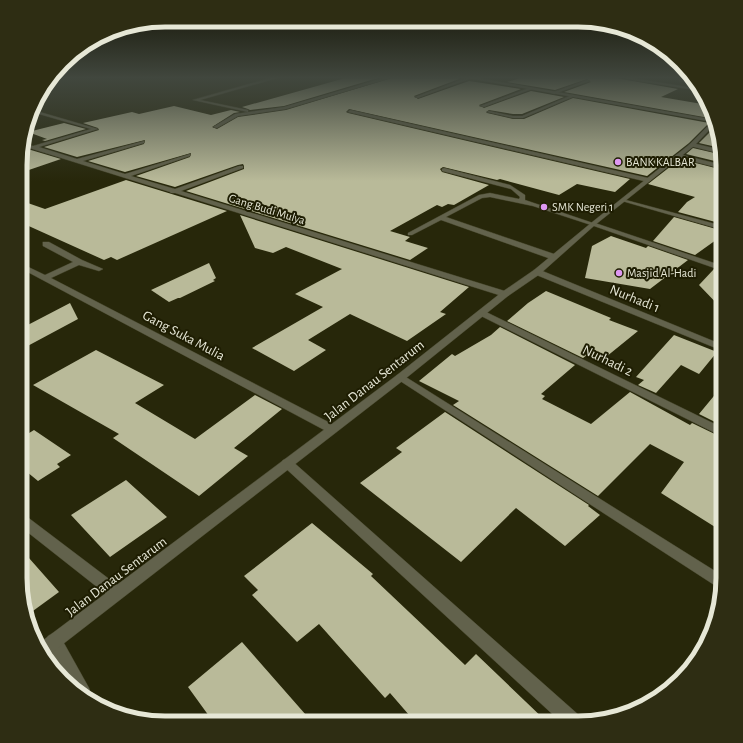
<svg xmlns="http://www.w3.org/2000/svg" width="743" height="743" font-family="'Alegreya Sans',sans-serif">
	<rect width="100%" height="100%" fill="#27270a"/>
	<path fill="#b9ba99" d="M349 77H381L284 106 250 110 248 109 242 107Z
		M395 77H459V79L414 96 418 99 469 81 521 89 479 105 484 108 531 91 564 97 522 114H513L489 110 486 112 487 113 513 119H524L573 98 709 123 689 143 647 176 349 109 346 112 348 113 630 179 615 192 577 184 559 195 500 179 497 180 443 167 440 169 442 172 489 185 454 205 448 204 442 207 437 205 390 231 410 237 405 241 428 248 410 260 186 191 244 169V166L243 164 238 165 175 187 136 176 190 157 191 153 125 172 88 161 144 144 145 140 77 157 44 147 99 130 98 128 83 123 132 112 139 114 174 106 211 115 231 110 240 112 234 113 212 127 217 129 238 117 286 110Z
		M524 77H610L678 89 661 97 708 105 715 119 564 92 591 82 587 79 555 90 507 82Z
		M64 123 86 129 45 141 42 140 47 139 28 132Z
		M717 125 721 148 699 143Z
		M693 148 723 155V163L686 154Z
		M31 150 61 159 23 172V152Z
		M680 159 723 170V224L678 212 687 202 695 197 648 184Z
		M126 180 227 211 117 260 111 257 104 260 22 223V201L45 209Z
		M240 215 469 287 440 312 446 314 407 341 350 314 308 340 326 350 294 371 252 348 323 307 295 294 342 269 286 247 273 253 255 248Z
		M674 217 723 231V235L695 255 653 241Z
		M611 236 646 248 648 246 688 260 650 289 585 278 592 246Z
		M209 263 216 278 213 280 215 281 180 298H178L169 302 151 290Z
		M714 269 723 272V310L699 285Z
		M546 291 611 318 609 320 638 331 601 361 587 355 583 358 507 321 528 303Z
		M70 303 78 319 22 349V328Z
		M500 327 575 365 541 394 545 396 542 399 591 424 630 392 690 425 692 423 723 438V532L661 493 684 462 650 444 598 496 453 405 459 401 419 381 452 354 455 356 491 335Z
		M674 335 717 352 699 374 681 365 656 393 638 385 644 380 636 377Z
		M96 350 164 385 135 403 195 439 255 395 282 409 234 448 248 456 199 496 113 438 119 434 33 385Z
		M723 385V426L699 414Z
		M445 412 589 505 588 506 600 515 565 546 516 508 461 562 360 483 402 452 396 448Z
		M34 430 71 455 57 464 60 467 38 481 21 467V438Z
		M126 480 167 517 110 557 71 515Z
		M312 523 373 574 371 576 465 665 476 654 548 723H416L390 693 385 698 319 624 297 642 252 595 258 590 244 576Z
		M21 549 59 592 26 616 20 587Z
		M242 642 313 723H214L188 687Z"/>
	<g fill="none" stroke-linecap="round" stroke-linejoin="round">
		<g stroke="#424227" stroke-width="1">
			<path id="service" d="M692 143 722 150V154L690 146 689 145Z
				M444 168 510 185 525 195V200L596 224 591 225 533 206 490 197 482 198 446 217 557 255V259H551L441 220 412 235H408V233L479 195 490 193 519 199 520 197 511 189 442 171V169Z"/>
		</g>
		<g stroke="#424227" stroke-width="1">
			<path id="minor" d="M274 77H281L200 100 248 110V112L193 100Z
				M387 77H394L286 109 238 116 217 128 213 127 235 114 284 107Z
				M469 77 472 78 418 98 415 97Z
				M625 77 700 89 701 91 626 79Z
				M680 79 695 81 697 83 679 81Z
				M587 80 590 81 554 94 551 93Z
				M529 88 532 89 484 107 480 106Z
				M572 95 575 96 523 118H513L487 112 489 111 513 116H522Z
				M33 110 98 129 39 147 77 159 144 141V143L83 161 125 174 190 154V156L131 176 175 189 239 166H243V168L181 191 508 292 509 294 508 296H502L175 193H171L170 192 23 146V142L33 146 91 129 32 112Z
				M350 110 648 178 651 180 648 182 348 112Z
				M678 154 723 165V169L676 157V155Z
				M622 199 723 226V230L622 201Z
				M591 223H595L723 266V271L591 225Z
				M43 242H49L82 260 103 269 99 271 79 265 51 278 336 426 338 429 336 432H328L22 269V264L45 275 73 262 43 246Z
				M534 270H540L723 345V351L534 274Z
				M482 310 723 428V437L479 315 478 313 479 311Z
				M401 374 723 576 722 590 397 379 396 377 397 375Z
				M287 459 291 460 581 717 584 723H562L283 466 281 463 283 460Z
				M21 515 26 516 121 588 123 593 121 598 116 600 111 598 21 527Z
				M54 633 60 636 89 688 91 694 89 699 66 680 46 641 48 636Z"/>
		</g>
		<g stroke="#424227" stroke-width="1">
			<path id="tertiary" d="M462 77H472L715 120 716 123 694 146 595 225 540 274 508 296 405 379 45 658 38 644 397 375 502 292 534 270 591 223 690 144 712 122Z"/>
		</g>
		<use href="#service" fill="#62624c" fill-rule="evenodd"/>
		<use href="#minor" fill="#62624c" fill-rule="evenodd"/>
		<use href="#tertiary" fill="#62624c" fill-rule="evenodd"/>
	</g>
	<linearGradient id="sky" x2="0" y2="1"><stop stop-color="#151506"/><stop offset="0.43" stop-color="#41473e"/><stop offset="1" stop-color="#41473e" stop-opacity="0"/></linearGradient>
	<rect width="743" height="181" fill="url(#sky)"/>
	<g fill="#de98f2" stroke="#1e1d02" stroke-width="1.5">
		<circle cx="618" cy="162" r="4"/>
		<circle cx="544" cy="207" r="4"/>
		<circle cx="619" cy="273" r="4"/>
	</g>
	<g text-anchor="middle" stroke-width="4" stroke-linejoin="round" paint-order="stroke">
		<g font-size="12" fill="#e6e7d6" stroke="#1e1d02" text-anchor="start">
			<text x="626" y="166">BANK KALBAR</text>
			<text x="552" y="211">SMK Negeri 1</text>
			<text x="627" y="277">Masjid Al-Hadi</text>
		</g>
		<g font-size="12" fill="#e6e7d6" stroke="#1e1d02">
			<text transform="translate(267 209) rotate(17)" y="4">Gang Budi Mulya</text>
		</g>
		<g font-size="14" fill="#e6e7d6" stroke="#1e1d02">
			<text transform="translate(635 298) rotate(22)" y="5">Nurhadi 1</text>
			<text transform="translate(184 335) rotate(28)" y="5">Gang Suka Mulia</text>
			<text transform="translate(608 360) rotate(26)" y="5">Nurhadi 2</text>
			<text transform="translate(374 380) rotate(-38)" y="5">Jalan Danau Sentarum</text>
			<text transform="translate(116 576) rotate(-37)" y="5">Jalan Danau Sentarum</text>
		</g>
	</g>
	<path d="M0 0H743V743H0ZM165 27H578A138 138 0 0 1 716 165V578A138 138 0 0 1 578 716H165A138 138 0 0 1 27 578V165A138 138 0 0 1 165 27Z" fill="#2e2d13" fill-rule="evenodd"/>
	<path fill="none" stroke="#e6e7d6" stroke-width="5" d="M165 27H578A138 138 0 0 1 716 165V578A138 138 0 0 1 578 716H165A138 138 0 0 1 27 578V165A138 138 0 0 1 165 27Z"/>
</svg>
